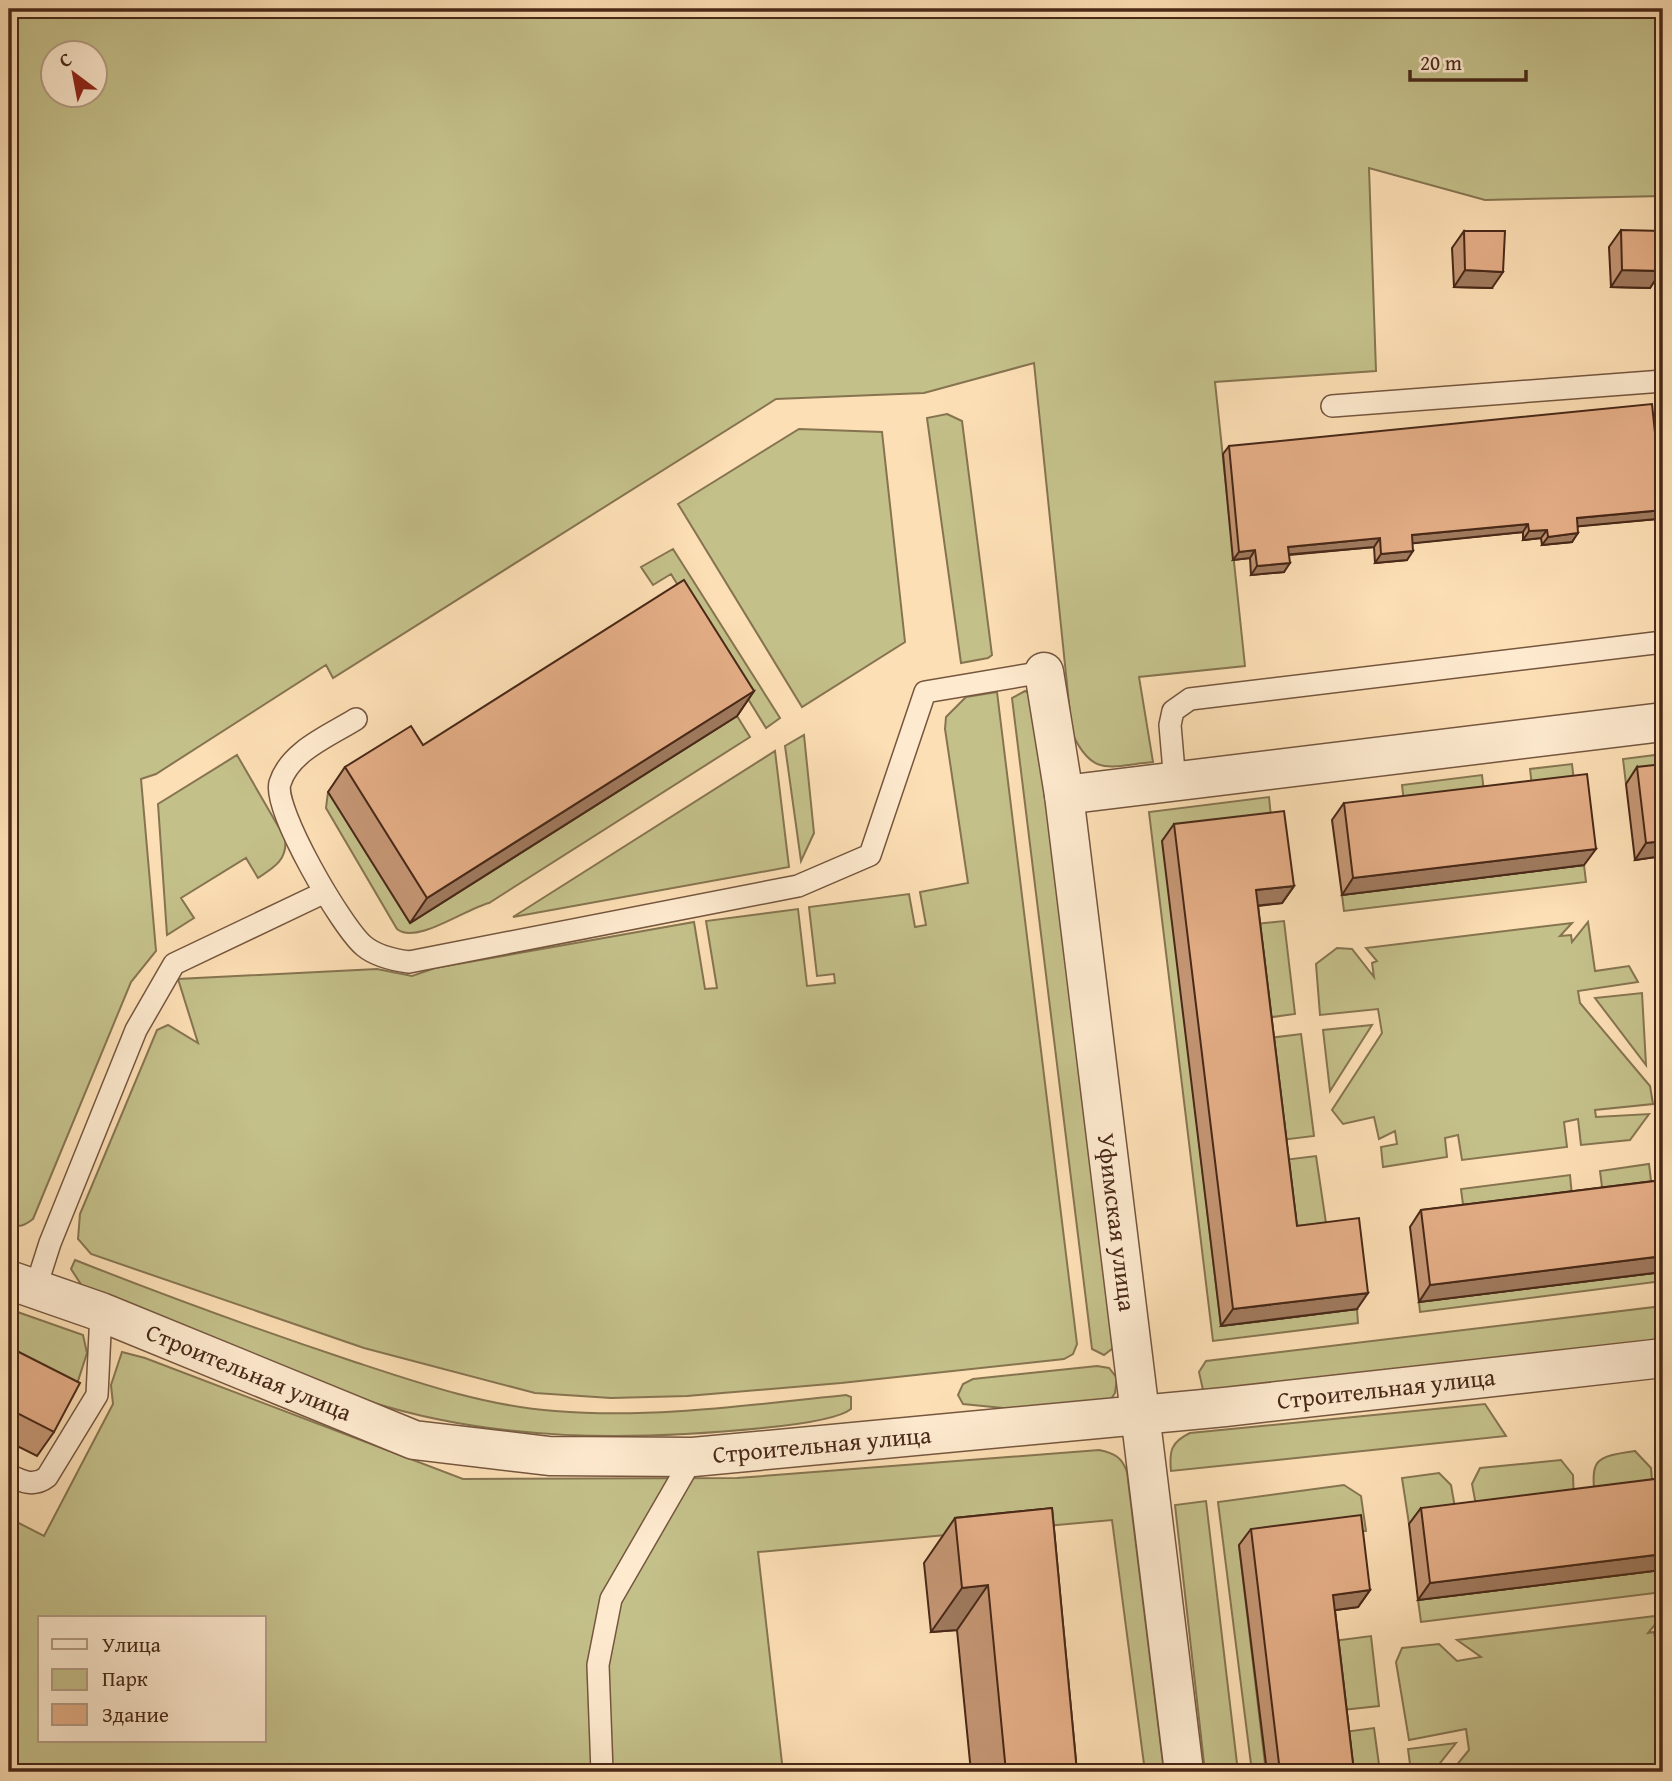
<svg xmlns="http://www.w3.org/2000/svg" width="1672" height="1781" font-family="'Gentium Book Plus',serif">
	<rect width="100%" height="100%" fill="#fddfb5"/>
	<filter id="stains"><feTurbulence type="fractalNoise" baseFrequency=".00286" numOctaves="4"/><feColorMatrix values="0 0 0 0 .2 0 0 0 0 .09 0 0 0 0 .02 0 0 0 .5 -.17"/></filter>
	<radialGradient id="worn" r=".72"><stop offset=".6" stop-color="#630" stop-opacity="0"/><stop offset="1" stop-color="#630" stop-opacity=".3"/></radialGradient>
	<path fill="#c4c08a" stroke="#867450" stroke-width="2" fill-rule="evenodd" d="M9 9H1663V196L1485 200 1369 168 1376 371 1215 382 1245 666 1139 677 1153 762C1109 766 1093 778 1072 733L1034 363 924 393 776 399 333 678 326 665 156 774 141 779 156 951 131 982 33 1219C24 1226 19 1228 9 1223ZM52 52H94V94H52Z
		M947 414 962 421 992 655 988 658 961 663 927 418Z
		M799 429 882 432 905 642 802 707 678 504Z
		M673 549 780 718 766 728 671 574 653 585 641 567Z
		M1025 691 1035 696 1113 1348 1104 1355 1092 1349 1012 698Z
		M997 692 1077 1344 1073 1354 1064 1359 841 1383 687 1396 611 1398 535 1393 364 1348 91 1254 78 1239 80 1214 157 1030 168 1025 198 1043 178 979 377 969 412 976 435 968 694 922 705 989 717 988 706 921 798 909 807 986 835 983 834 974 817 976 809 907 909 894 915 927 926 925 920 892 968 883 945 729 946 717 966 697Z
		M737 716 750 737 489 903C465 909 416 945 397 929L326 808 328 792Z
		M804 735 814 833 801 861 785 746Z
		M775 751 789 867 513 917Z
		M1663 754V779L1626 784 1623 759Z
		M237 755 285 838C288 859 275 867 258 878L246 858 181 898 194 918 167 935 158 804Z
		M1572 764 1575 790 1533 795 1530 769Z
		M1482 775 1485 801 1405 811 1402 785Z
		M1269 797 1272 827 1163 841 1221 1326 1357 1309 1358 1323 1213 1341 1149 812Z
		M1584 865 1586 882 1344 911 1342 895Z
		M1284 921 1295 1014 1258 1019 1247 925Z
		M1588 922 1595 971 1629 966 1638 982 1578 991 1580 1003 1650 1086 1653 1104 1595 1110 1596 1117 1649 1114 1630 1140 1581 1145 1578 1119 1564 1122 1567 1147 1462 1160 1458 1135 1445 1138 1447 1157 1383 1167 1381 1147 1397 1144 1395 1131 1379 1139 1374 1117 1343 1124 1332 1110 1382 1033 1378 1009 1320 1015 1316 964 1337 948 1352 949 1374 977 1372 963 1377 961 1366 948 1572 923 1560 936 1571 935 1572 942Z
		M1642 993 1646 1065 1595 998Z
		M1372 1025 1330 1091 1323 1030Z
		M1301 1034 1314 1136 1273 1141 1261 1039Z
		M1316 1156 1326 1223 1283 1227 1275 1161Z
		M1649 1164 1653 1197 1604 1203 1600 1171Z
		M1570 1175 1573 1206 1465 1220 1461 1189Z
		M75 1260C166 1296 256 1329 349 1360 416 1382 484 1406 555 1411 652 1419 749 1405 846 1395L851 1397V1409C836 1421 783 1426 763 1428 631 1441 498 1442 371 1402L84 1289 71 1269Z
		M1662 1272 1663 1281 1420 1312 1419 1302Z
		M1663 1306V1339L1212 1393 1203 1390 1199 1372 1206 1361Z
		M9 1309 83 1335 87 1353 77 1384 9 1350Z
		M122 1352 145 1358 463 1479 737 1478 1099 1450C1114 1453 1122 1457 1127 1472L1164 1772H1145L1112 1520 758 1552 783 1772H9V1518L44 1536 113 1404 111 1385ZM40 1618H264V1741H40Z
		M1097 1366 1109 1368 1117 1378 1115 1393 1109 1402 1055 1413 963 1404 958 1395 963 1384 973 1379Z
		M1485 1404 1506 1436 1171 1471C1169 1451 1171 1442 1190 1433Z
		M1635 1451 1651 1468 1653 1494 1595 1501C1591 1459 1593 1457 1635 1451Z
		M1561 1460 1573 1475 1574 1504 1478 1516 1472 1484 1480 1468Z
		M1439 1473 1451 1485 1457 1519 1409 1524 1402 1478Z
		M1344 1485 1361 1496 1366 1531 1239 1546 1266 1772H1252L1218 1502Z
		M1206 1501 1238 1772H1205L1175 1505Z
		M1661 1570 1663 1592 1421 1622 1418 1600Z
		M1663 1615 1648 1633 1654 1632 1657 1649 1663 1639V1772H1451L1469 1750 1466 1729 1409 1740 1396 1662 1402 1648 1439 1644 1457 1661 1481 1657 1457 1640Z
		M1371 1636 1379 1706 1333 1711 1325 1642Z
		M1374 1728 1380 1772H1341L1336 1733Z
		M1456 1743 1433 1772H1411L1408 1749Z"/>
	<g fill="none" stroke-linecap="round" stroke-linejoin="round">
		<g stroke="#75563e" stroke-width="24">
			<path id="service" d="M1332 406 1663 381
				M356 719C329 736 290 751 280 783 272 808 342 928 364 946 376 956 394 960 409 962L798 886 870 855 925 692 1044 672
				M1175 783 1170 725 1173 711 1190 699 1663 642
				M35 1290 50 1243 136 1030 174 964 323 893
				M9 1475C23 1482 34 1487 47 1477L97 1395 101 1312
				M602 1772 598 1665 611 1599 693 1457"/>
		</g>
		<g stroke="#75563e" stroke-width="41">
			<g id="minor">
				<path id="s1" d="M1044 672 1064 795 1184 1772"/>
				<path d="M1064 795 1663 722"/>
				<path id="s2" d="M9 1280 101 1312 414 1440 549 1456 693 1457 1225 1407 1663 1358"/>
			</g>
		</g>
		<use href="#service" stroke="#feeacf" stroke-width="21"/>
		<use href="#minor" stroke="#feeacf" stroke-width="38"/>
	</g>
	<path fill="#c59674" stroke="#482817" stroke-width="2" d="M1621 230 1661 271 1650 288 1611 287 1609 247Z
		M1464 231 1492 288 1454 287 1452 248Z
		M1229 446 1657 519 1578 526 1572 542 1542 545 1541 538 1523 540V532L1412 543 1407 560 1375 563 1374 547 1289 555 1284 572 1251 575 1250 558 1233 560 1223 454Z
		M754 691 737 716 410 923 328 792 345 767Z
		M1637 767 1663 856 1635 860 1626 784Z
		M1344 803 1584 865 1342 895 1332 820Z
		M1174 824 1294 886 1282 903 1258 906 1297 1226 1357 1309 1221 1326 1162 841Z
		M1663 1180V1270L1662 1272 1419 1302 1410 1227 1421 1210Z
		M9 1347 54 1432 37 1456 9 1442Z
		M1052 1508 1077 1772H971L957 1630 931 1632 924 1563 955 1518Z
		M1421 1508 1661 1570 1418 1600 1409 1524Z
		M1251 1529 1370 1590 1358 1607 1335 1610 1354 1772H1267L1239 1545Z"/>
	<path fill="#a07a5e" stroke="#482817" stroke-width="2" d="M1465 270 1503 272 1492 288 1454 287Z
		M1622 270 1661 271 1650 288 1611 287Z
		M1663 510 1657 519 1571 527 1577 518Z
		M1528 524 1523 532 1406 544 1412 535Z
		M1547 530 1541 538 1523 540 1529 531Z
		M1578 533 1572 542 1542 545 1548 537Z
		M1380 538 1374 547 1282 555 1288 547Z
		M1255 550 1250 558 1233 560 1239 552Z
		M1413 551 1407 560 1375 563 1381 554Z
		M1290 563 1284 572 1251 575 1257 566Z
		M754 691 737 716 410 923 427 898Z
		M1663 841V856L1635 860 1646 843Z
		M1596 849 1584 865 1342 895 1353 878Z
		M1294 886 1282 903 1245 907 1256 890Z
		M1663 1256V1270L1662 1272 1419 1302 1430 1285Z
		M1368 1293 1357 1309 1221 1326 1233 1309Z
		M1663 1554V1566L1661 1570 1418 1600 1430 1583Z
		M988 1585 957 1630 931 1632 962 1588Z
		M1370 1590 1358 1607 1321 1612 1333 1595Z"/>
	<path fill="#e5ae87" stroke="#482817" stroke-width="2" d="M1621 230 1662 231 1661 271 1622 270Z
		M1464 231H1505L1503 272 1465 270Z
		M1652 404 1663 510 1577 518 1578 533 1548 537 1547 530 1529 531 1528 524 1412 535 1413 551 1381 554 1380 538 1288 547 1290 563 1257 566 1255 550 1239 552 1229 446Z
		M684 580 754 691 427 898 345 767 411 726 423 745Z
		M1663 764V841L1646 843 1637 767Z
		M1587 774 1596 849 1353 878 1344 803Z
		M1284 811 1294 886 1256 890 1297 1226 1359 1218 1368 1293 1233 1309 1174 824Z
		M1663 1180V1256L1430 1285 1421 1210Z
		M9 1347 80 1383 54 1432 9 1409Z
		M1663 1478V1554L1430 1583 1421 1508Z
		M1052 1508 1077 1772H1006L988 1585 962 1588 955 1518Z
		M1361 1515 1370 1590 1333 1595 1354 1772H1280L1251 1529Z"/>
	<g text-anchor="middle" stroke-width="5" stroke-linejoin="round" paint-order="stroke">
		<g font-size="24" fill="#482817" stroke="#feeacf">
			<text dy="8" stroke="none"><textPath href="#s1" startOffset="555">Уфимская улица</textPath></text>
			<text dy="8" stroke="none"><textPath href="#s2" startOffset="257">Строительная улица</textPath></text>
			<text dy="8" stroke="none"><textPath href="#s2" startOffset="1412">Строительная улица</textPath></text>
			<text dy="8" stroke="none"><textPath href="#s2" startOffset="845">Строительная улица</textPath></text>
		</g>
	</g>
	<rect width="1672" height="1781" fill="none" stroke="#fddfb5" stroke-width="35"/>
	<rect x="10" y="10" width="1651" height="1760" fill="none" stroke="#482817" stroke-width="3.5"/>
	<rect x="18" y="18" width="1637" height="1746" fill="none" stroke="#482817" stroke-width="2"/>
	<rect x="38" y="1616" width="228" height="126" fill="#feeacf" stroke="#b59c85" stroke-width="2"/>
	<rect x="52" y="1639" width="35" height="10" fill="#feeacf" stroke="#b59c85" stroke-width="2"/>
	<text x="102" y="1652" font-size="21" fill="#482817">Улица</text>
	<rect x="52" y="1669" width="35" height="21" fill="#c4c08a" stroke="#b59c85" stroke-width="2"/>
	<text x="102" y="1686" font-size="21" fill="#482817">Парк</text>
	<rect x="52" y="1704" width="35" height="21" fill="#e5ae87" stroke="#b59c85" stroke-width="2"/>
	<text x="102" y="1722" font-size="21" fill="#482817">Здание</text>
	<g transform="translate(74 74) rotate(328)"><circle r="33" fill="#feeacf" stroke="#b59c85" stroke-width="2"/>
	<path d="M0-5L12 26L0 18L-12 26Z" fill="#8f2418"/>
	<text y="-10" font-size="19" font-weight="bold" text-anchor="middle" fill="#482817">С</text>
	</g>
	<path d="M1410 70v10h116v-10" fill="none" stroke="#482817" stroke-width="3.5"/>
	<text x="1420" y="70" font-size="21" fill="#482817" stroke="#feeacf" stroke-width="5" paint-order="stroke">20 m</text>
	<rect width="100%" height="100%" filter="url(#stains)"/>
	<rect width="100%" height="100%" fill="url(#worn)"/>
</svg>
